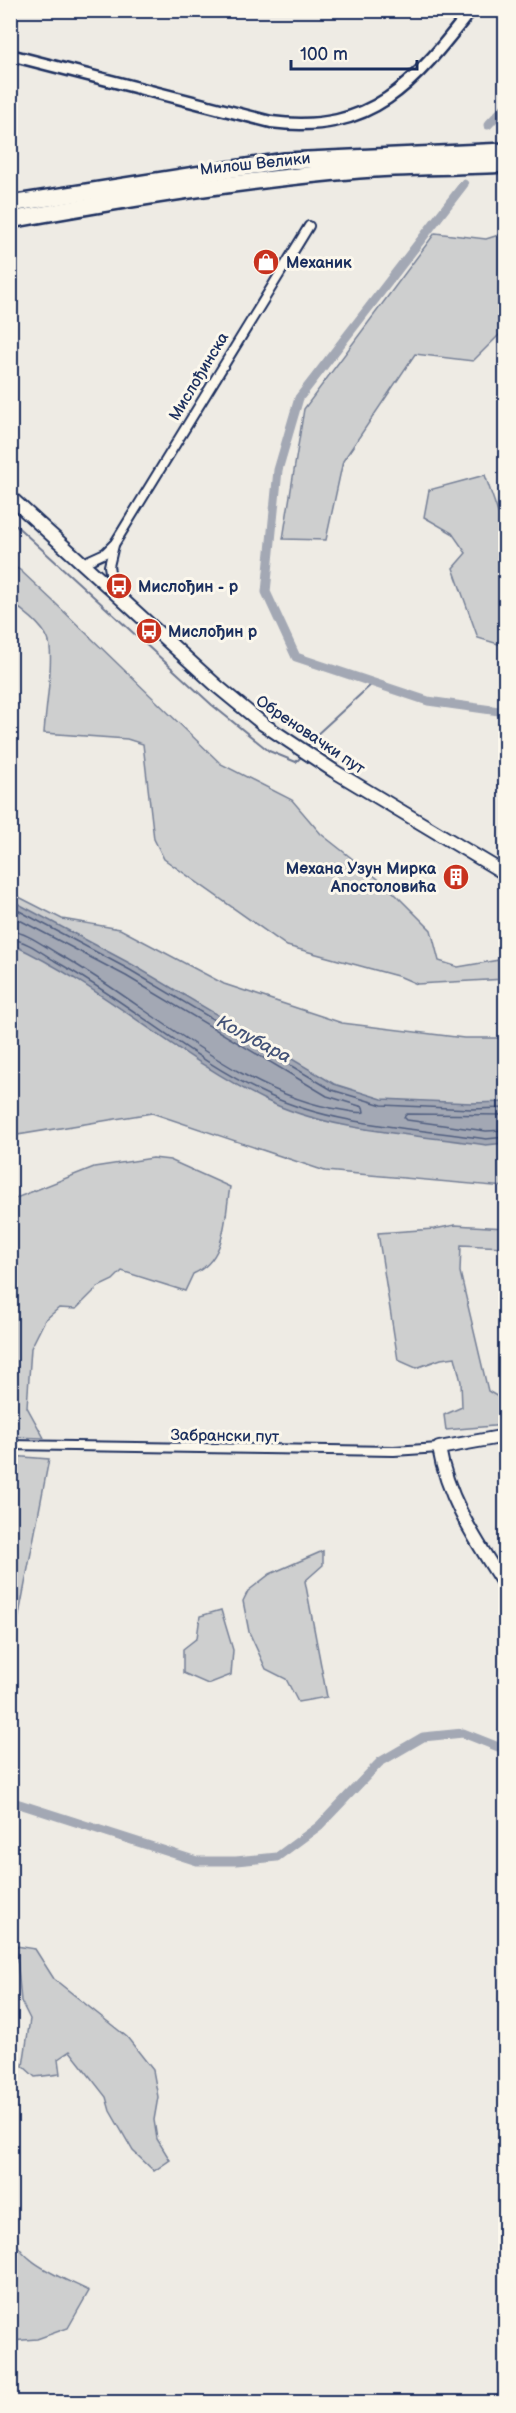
<svg xmlns="http://www.w3.org/2000/svg" width="516" height="2413" viewBox="0 0 516 2413" font-family="'Balsamiq Sans',sans-serif">
  <rect width="100%" height="100%" fill="#eeebe4"/>
  <filter id="ink" filterUnits="userSpaceOnUse"><feTurbulence type="fractalNoise" baseFrequency=".0167" numOctaves="2"/><feDisplacementMap in="SourceGraphic" scale="12" xChannelSelector="R" yChannelSelector="G"/><feConvolveMatrix kernelMatrix="1 2 1 2 8 2 1 2 1" color-interpolation-filters="sRGB"/></filter>
  <g filter="url(#ink)">
    <!-- green -->
    <g fill="#cecfcf" stroke="#747f96" stroke-width="1.5">
      <path d="M 435,233 L 486,239 L 505,233 L 505,329 L 473,361 L 415,354 L 343,461 L 326,540 L 283,539 L 304,409 Z"/>
      <path d="M 485,475 L 505,533 L 505,646 L 478,638 L 453,568 L 466,553 L 452,533 L 424,517 L 429,490 Z"/>
      <path d="M 11,565 L 20,570 L 54,602 L 221,764 L 292,800 L 321,834 L 387,886 L 431,930 L 439,961 L 458,967 L 505,959 L 505,979 L 417,984 L 401,977 L 287,946 L 164,859 L 154,839 L 143,744 L 127,739 L 44,733 C 45,713 55,654 48,639 C 42,625 23,610 11,603 Z"/>
      <path d="M 11,893 L 62,919 L 120,929 L 224,984 L 342,1023 L 464,1038 L 505,1038 L 505,1187 L 325,1171 L 152,1113 L 11,1136 Z"/>
      <path d="M 153,1158 L 170,1160 L 230,1187 C 224,1220 227,1259 193,1274 L 185,1291 L 122,1271 L 113,1280 L 98,1287 L 76,1309 L 59,1308 L 45,1320 L 31,1348 L 27,1407 L 44,1438 L 11,1437 L 11,1200 L 94,1167 Z"/>
      <path d="M 455,1225 L 505,1228 L 505,1247 L 461,1245 L 460,1272 L 488,1391 L 505,1401 L 505,1425 L 446,1430 L 444,1415 L 462,1407 L 461,1382 L 455,1357 L 441,1359 L 416,1368 L 398,1360 L 378,1233 L 434,1229 Z"/>
      <path d="M 11,1456 L 49,1459 L 14,1641 L 10,1638 Z"/>
      <path d="M 323,1551 L 323,1565 L 305,1581 L 327,1697 L 298,1702 L 286,1679 L 266,1669 L 249,1632 L 243,1601 L 248,1591 L 270,1574 Z"/>
      <path d="M 221,1610 L 233,1650 L 231,1675 L 208,1684 L 183,1673 L 183,1649 L 197,1638 L 200,1616 Z"/>
      <path d="M 16,1946 L 35,1949 L 54,1979 L 127,2037 L 153,2070 L 158,2097 L 154,2120 L 157,2139 L 170,2160 L 154,2171 L 133,2151 L 110,2111 L 106,2097 L 70,2051 L 58,2059 L 60,2074 L 35,2077 L 23,2066 L 30,2019 L 21,2001 Z"/>
      <path d="M 10,2225 C 14,2262 60,2276 89,2291 L 68,2328 L 37,2339 L 11,2341 Z"/>
    </g>
    <!-- water -->
    <path fill="#a3a8b4" stroke="#6d7892" stroke-width="1.5" d="M 11,900 L 133,965 L 334,1084 L 382,1099 L 471,1103 L 505,1102 L 505,1143 L 486,1145 C 415,1134 329,1132 263,1099 C 175,1055 101,985 11,944 Z"/>
    <g fill="none" stroke-linecap="round" stroke-linejoin="round">
      <!-- shore -->
      <g stroke="#515f80" stroke-width="1.5">
        <path d="M 10,906 L 130,970 L 332,1090 L 382,1105 L 471,1109 L 506,1108"/>
        <path d="M 10,915 L 126,976 L 327,1096 L 363,1107 L 364,1112 C 358,1114 350,1111 342,1110 C 242,1096 147,1004 60,955 C 45,947 27,932 10,931"/>
        <path d="M 10,939 C 26,940 42,953 55,961 C 128,1001 192,1060 268,1095 C 335,1126 414,1128 486,1139 L 506,1137"/>
        <path d="M 506,1115 L 407,1114 L 404,1117 L 407,1120 L 486,1131 L 506,1130"/>
      </g>
      <!-- stream -->
      <g stroke="#6d7892" stroke-width="2">
        <path d="M 11,521 L 212,705 L 269,751 L 296,762 L 302,756"/>
        <path d="M 306,748 L 314,737 L 373,683"/>
      </g>
      <!-- canal -->
      <g stroke="#a3a8b4" stroke-width="9">
        <path d="M 488,125 L 506,106"/>
        <path d="M 464,184 L 299,398 L 278,470 L 266,592 L 296,657 L 428,701 L 506,712"/>
        <path d="M 10,1801 L 197,1861 L 236,1861 L 277,1857 L 319,1826 L 380,1762 L 423,1737 L 463,1733 L 506,1750"/>
      </g>
      <defs>
        <g id="minor">
          <path d="M 83,563 L 105,553 L 115,543 L 309,226"/>
          <path d="M 113,589 L 109,566 L 114,545"/>
          <path d="M 10,1445 L 394,1451 L 439,1448"/>
        </g>
        <path id="secondary" d="M 10,55 L 271,122 C 372,135 414,83 471,10"/>
        <g id="primary">
          <path d="M 10,497 L 218,687 L 263,724 L 334,771 L 506,874"/>
          <path d="M 506,1436 L 439,1448 C 448,1501 478,1543 506,1588"/>
        </g>
        <g id="motorway">
          <path d="M 10,204 L 285,161 L 506,151"/>
          <path d="M 10,220 C 126,199 242,180 359,170 C 408,166 457,167 506,164"/>
        </g>
      </defs>
      <!-- minor casing -->
      <use href="#minor" stroke="#1b2f5e" stroke-width="12"/>
      <!-- secondary casing -->
      <use href="#secondary" stroke="#1b2f5e" stroke-width="15"/>
      <!-- primary casing -->
      <use href="#primary" stroke="#1b2f5e" stroke-width="16"/>
      <!-- motorway casing -->
      <use href="#motorway" stroke="#1b2f5e" stroke-width="20"/>
      <!-- minor -->
      <use href="#minor" stroke="#fbf7ec" stroke-width="8"/>
      <!-- secondary -->
      <use href="#secondary" stroke="#fbf7ec" stroke-width="10"/>
      <!-- primary -->
      <use href="#primary" stroke="#fbf7ec" stroke-width="12"/>
      <!-- motorway -->
      <use href="#motorway" stroke="#fbf7ec" stroke-width="15"/>
    </g>
  </g>
  <!-- icons -->
  <defs>
    <symbol id="shop-disc" viewBox="-11 -11 22 22"><circle r="9.5" fill="#c8321e" stroke="#fbf7ec"/><path d="M-5-2.5h2.3a2.7 3.5 0 0 1 5.4 0H5L5.5 6h-11ZM-1.5-2.5h3a1.5 2.3 0 0 0-3 0Z" fill="#fff"/></symbol>
    <symbol id="bus-disc" viewBox="-11 -11 22 22"><circle r="9.5" fill="#c8321e" stroke="#fbf7ec"/><path d="M-5-6H5V4H4V6H2V4H-2V6H-4V4H-5ZM-3.5-4V0h7V-4ZM-3.5 1.2v1.5H-2V1.2ZM2 1.2v1.5H3.5V1.2Z" fill="#fff"/></symbol>
    <symbol id="building-disc" viewBox="-11 -11 22 22"><circle r="9.5" fill="#c8321e" stroke="#fbf7ec"/><path d="M-4-6H4V6H1V3H-1V6H-4ZM-2.5-4.3h1.7v1.8h-1.7ZM.8-4.3h1.7v1.8H.8ZM-2.5-1h1.7V.8h-1.7ZM.8-1h1.7V.8H.8Z" fill="#fff"/></symbol>
  </defs>
  <g fill-rule="evenodd">
    <use href="#shop-disc" x="251" y="247" width="30" height="30"/>
    <use href="#bus-disc" x="104" y="571" width="30" height="30"/>
    <use href="#bus-disc" x="134" y="616" width="30" height="30"/>
    <use href="#building-disc" x="441" y="862" width="30" height="30"/>
  </g>
  <g text-anchor="middle" stroke-width="6" stroke-linejoin="round" paint-order="stroke">
    <!-- street labels -->
    <g font-size="16" fill="#1b2f5e" stroke="#fbf7ec">
      <text transform="translate(255 163) rotate(-6)" y="6">Милош Велики</text>
      <text transform="translate(198 376) rotate(-59)" y="6">Мислођинска</text>
      <text transform="translate(311 734) rotate(34)" y="6">Обреновачки пут</text>
      <text transform="translate(225 1435) rotate(1)" y="6">Забрански пут</text>
    </g>
    <!-- poi labels -->
    <g font-size="16" font-weight="bold" fill="#1b2f5e" stroke="#fbf7ec" text-anchor="start">
      <text x="286" y="268">Механик</text>
      <text x="138" y="592">Мислођин - р</text>
      <text x="168" y="637">Мислођин р</text>
      <text x="436" y="874" text-anchor="end">Механа Узун Мирка<tspan x="436" dy="18">Апостоловића</tspan></text>
    </g>
    <!-- water labels -->
    <g font-size="18" font-style="italic" fill="#445378" stroke="#fbf7ec">
      <text transform="translate(254 1039) rotate(28)" y="6">Колубара</text>
    </g>
  </g>
  <!-- margin -->
  <rect width="516" height="2413" fill="none" stroke="#fbf7ec" stroke-width="36"/>
  <rect x="18" y="18" width="480" height="2377" fill="none" stroke="#1b2f5e" stroke-width="2" filter="url(#ink)"/>
  <!-- scale -->
  <path d="M291 60v9h126v-9" fill="none" stroke="#1b2f5e" stroke-width="3"/>
  <text x="300" y="60" font-size="18" fill="#1b2f5e" stroke="#fbf7ec" stroke-width="4.5" paint-order="stroke">100 m</text>
</svg>
